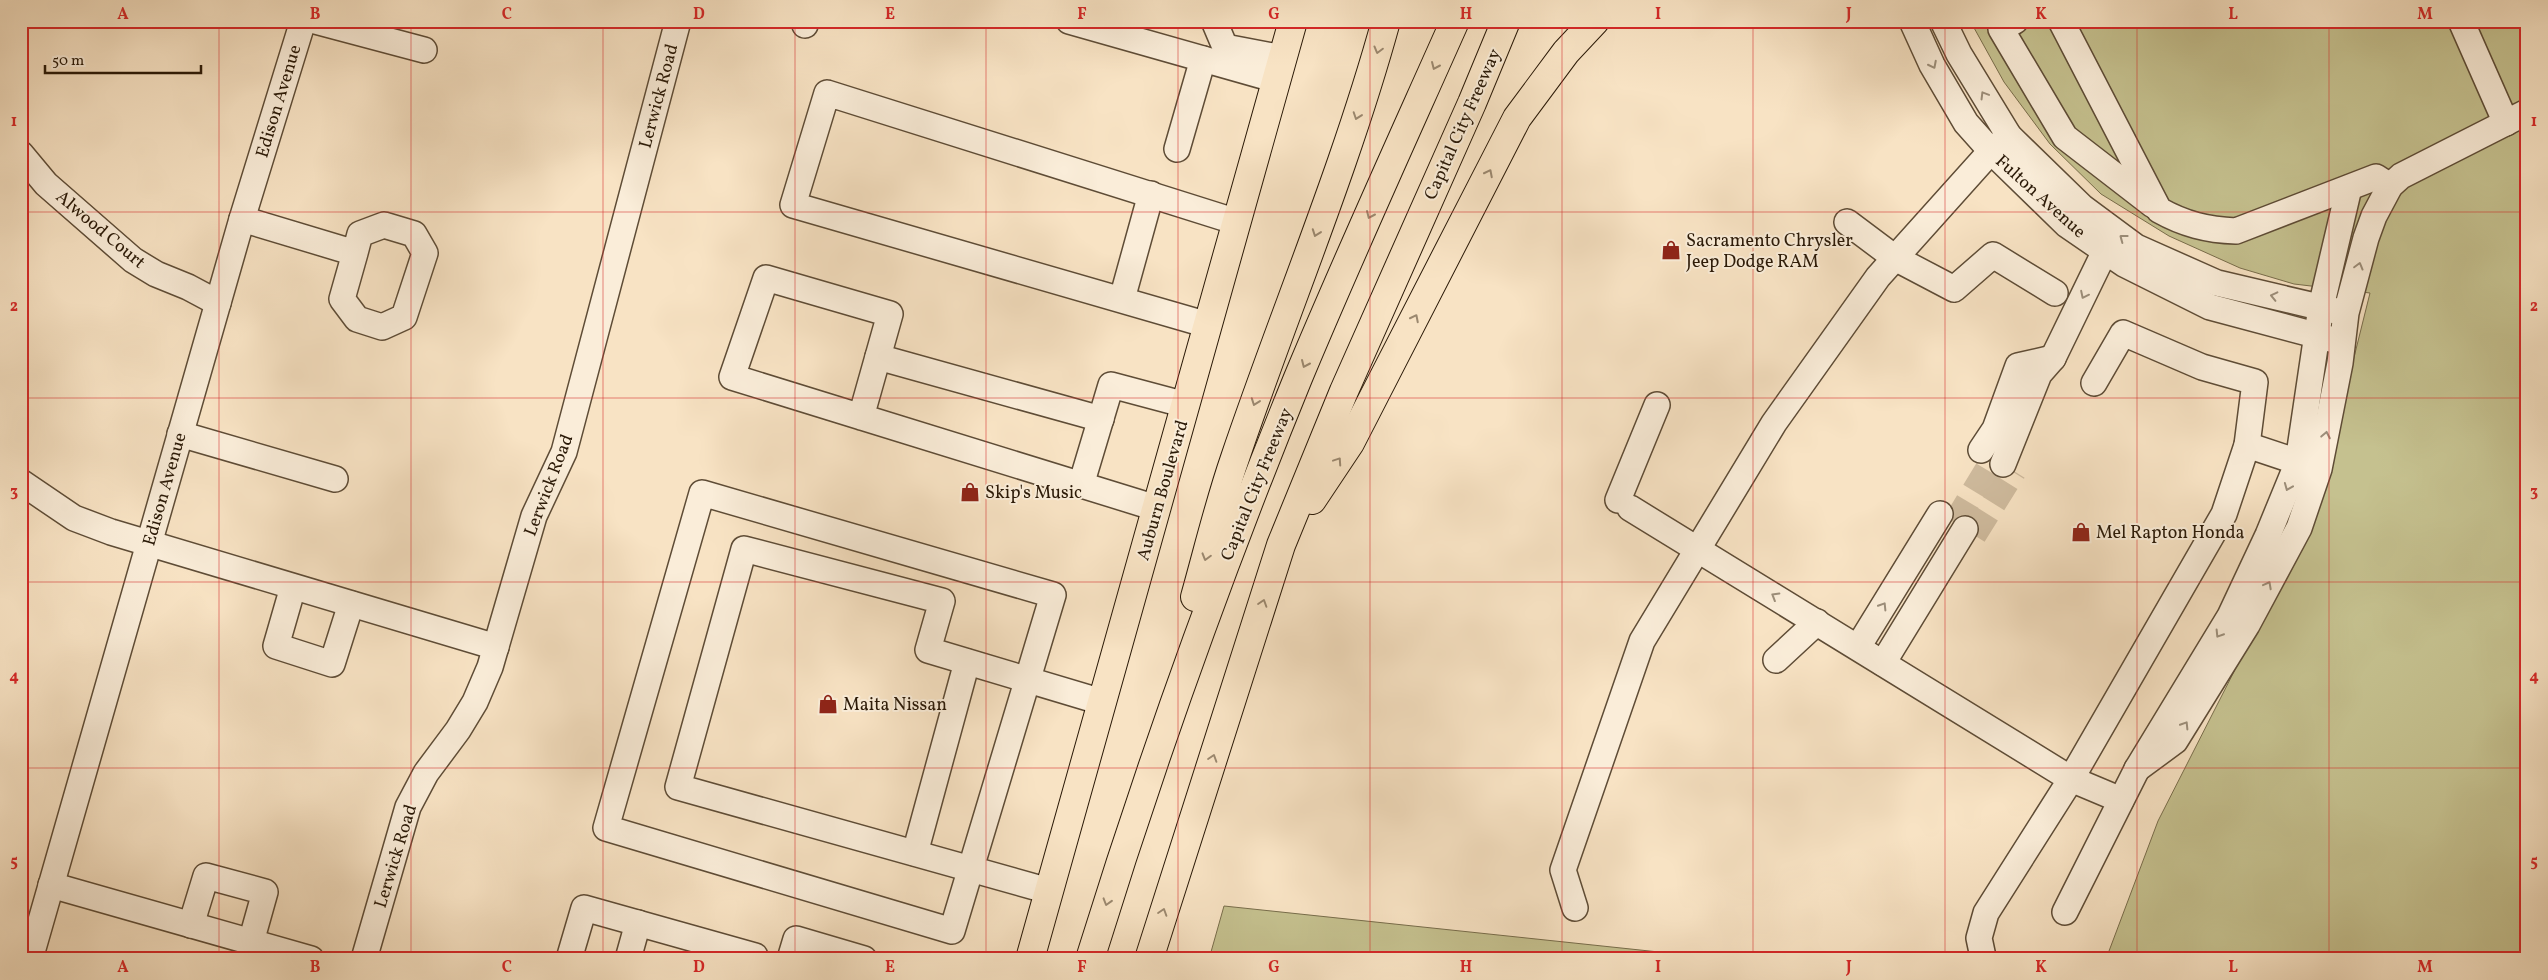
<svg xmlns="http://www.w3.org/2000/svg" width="2548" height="980" viewBox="0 0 2548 980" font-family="Vollkorn,serif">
  <rect width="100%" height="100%" fill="#f8e3c4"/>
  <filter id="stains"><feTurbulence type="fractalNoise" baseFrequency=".004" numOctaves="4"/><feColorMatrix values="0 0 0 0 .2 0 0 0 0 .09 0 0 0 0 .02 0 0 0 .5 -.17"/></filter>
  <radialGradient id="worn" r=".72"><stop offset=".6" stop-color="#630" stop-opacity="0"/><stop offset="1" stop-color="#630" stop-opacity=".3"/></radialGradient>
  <!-- green -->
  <g fill="#c5c18f" stroke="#786d4b">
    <path d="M 1977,21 L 2527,21 L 2527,959 L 2106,959 L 2158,821 L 2244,652 L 2288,576 L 2321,490 L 2370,293 L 2294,284 L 2240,268 L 2169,236 L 2101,194 L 2050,144 L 2004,82 L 1973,26 Z"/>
    <path d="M 1224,906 L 1725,959 L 1209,959 Z"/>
  </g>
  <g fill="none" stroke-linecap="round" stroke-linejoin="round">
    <!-- minor-tunnel -->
    <g stroke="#cfbb9e" stroke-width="25" stroke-dasharray="25 12" stroke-linecap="butt">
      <path d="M 1955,523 L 1994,458"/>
      <path d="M 1974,535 L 2014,471"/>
    </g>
    <defs>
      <g id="minor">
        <path d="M 315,21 L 424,50"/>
        <path d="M 1069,21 L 1277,80"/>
        <path d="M 1214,21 L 1225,47 L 1283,58"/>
        <path d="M 1912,21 L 1932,65 L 1966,123 L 1991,151 L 2067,225 L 2124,264 L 2210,307 L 2334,340"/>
        <path d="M 1943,21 L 1959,54 L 2009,136 L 2082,207 L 2136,247 L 2217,283 L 2336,311"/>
        <path d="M 2015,21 L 2001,29 L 2065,137 L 2153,205"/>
        <path d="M 2061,21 L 2159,210 C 2184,224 2207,230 2236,231 L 2376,177 L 2390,186"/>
        <path d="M 2461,21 L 2506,123"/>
        <path d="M 805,25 L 806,21"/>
        <path d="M 1177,149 L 1203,59"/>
        <path d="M 21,154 L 46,184 L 133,260 L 156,274 L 188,287 L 218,303"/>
        <path d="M 242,219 L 355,253 L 342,299 L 357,319 L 382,327 L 404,317 L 425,253 L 414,234 L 384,225 L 360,234 L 355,253"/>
        <path d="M 1847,222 L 1895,258 L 1954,289 L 1993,255 L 2055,293"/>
        <path d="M 1122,299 L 1151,194"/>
        <path d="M 1208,325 L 793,205 L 827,93 L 1237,222"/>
        <path d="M 878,357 L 1101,419"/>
        <path d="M 2094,383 L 2123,333 L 2202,367 L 2255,382 L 2247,445 L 2224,514 L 2071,779 L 2121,800"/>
        <path d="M 861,417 L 890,314 L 766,278 L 732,377 L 1156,508"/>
        <path d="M 180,434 L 335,479"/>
        <path d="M 2247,445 L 2298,462"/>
        <path d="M 1981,450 L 1995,429 L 2018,366 L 2053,358"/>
        <path d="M 2003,464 L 2039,374 L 2053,358 L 2105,251"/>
        <path d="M 21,482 L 74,518 L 111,532 L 496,647"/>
        <path d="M 1081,485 L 1111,385 L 1186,405"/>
        <path d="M 702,493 L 1053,595 L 952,931 L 606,828 Z"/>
        <path d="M 1618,500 L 1657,405"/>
        <path d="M 1630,508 L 2071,779 L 1986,913 L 1979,938 L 1983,957"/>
        <path d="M 293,587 L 276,646 L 332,664 L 351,604"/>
        <path d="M 1858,647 L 1940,514"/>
        <path d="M 1776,660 L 1817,622"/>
        <path d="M 1883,663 L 1965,529"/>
        <path d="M 2137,769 L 2175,741 L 2247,625 L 2299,528 L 2319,469 L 2340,363 L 2346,313 L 2366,238 L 2374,216 L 2390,186 L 2401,176 L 2527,112"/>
        <path d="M 915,853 L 967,662"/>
        <path d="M 51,885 L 311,959"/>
        <path d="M 1049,891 L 678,787 L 744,549 L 942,601 L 928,650 L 1102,702"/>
        <path d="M 1575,908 L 1563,870 L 1642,641 L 1774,423 L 1878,277 L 1991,151 L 2009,136"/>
        <path d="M 2065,912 L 2137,769 L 2230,616 L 2268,535 L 2298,462 L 2321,307 L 2349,188"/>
        <path d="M 191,925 L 206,876 L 265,892 L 251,942"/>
        <path d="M 30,959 L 242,219 L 303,21"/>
        <path d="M 364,959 L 408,807 L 426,773 L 458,730 L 475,702 L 490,667 L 534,516 L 564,452 L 678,21"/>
        <path d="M 569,959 L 584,908 L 755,956 L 754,959"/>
        <path d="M 628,959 L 638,923"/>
        <path d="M 790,959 L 796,939 L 864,959"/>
      </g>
      <path id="major" d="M 1030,959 L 1293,21"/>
      <g id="highway">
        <path d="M 1312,500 L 1350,443 L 1517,118 L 1566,52 L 1595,21"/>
        <path d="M 1195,597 C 1208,551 1219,504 1235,458 C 1284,313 1345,170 1386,21"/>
        <path d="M 1090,959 C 1151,762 1220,569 1298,378 C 1348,258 1402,140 1455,21"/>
        <path d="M 1149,959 L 1281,545 L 1344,391 L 1472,103 L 1506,21"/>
      </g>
    </defs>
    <!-- minor casing -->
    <use href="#minor" stroke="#5e4c36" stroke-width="28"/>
    <!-- major casing -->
    <use href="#major" stroke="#2a1907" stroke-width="30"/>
    <!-- highway casing -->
    <use href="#highway" stroke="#2a1907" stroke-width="30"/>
    <!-- minor -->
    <use href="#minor" stroke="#faedd9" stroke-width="25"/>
    <!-- major -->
    <use href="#major" stroke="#f8e3c4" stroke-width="28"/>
    <!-- highway -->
    <use href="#highway" stroke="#f8e3c4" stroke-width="28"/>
  </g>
  <!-- one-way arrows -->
  <defs><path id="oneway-chevron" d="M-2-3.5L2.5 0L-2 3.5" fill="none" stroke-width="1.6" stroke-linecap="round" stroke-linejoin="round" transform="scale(1.25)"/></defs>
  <g stroke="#9b886f">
    <use href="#oneway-chevron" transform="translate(1378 50) rotate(105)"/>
    <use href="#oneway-chevron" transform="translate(1435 66) rotate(114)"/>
    <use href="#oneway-chevron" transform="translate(1357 116) rotate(109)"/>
    <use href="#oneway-chevron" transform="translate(1489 173) rotate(-63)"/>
    <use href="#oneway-chevron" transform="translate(1370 215) rotate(114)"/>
    <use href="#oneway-chevron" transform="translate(1316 233) rotate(110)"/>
    <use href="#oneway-chevron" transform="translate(1415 318) rotate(-63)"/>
    <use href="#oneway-chevron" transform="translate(1305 364) rotate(114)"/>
    <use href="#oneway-chevron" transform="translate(1255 402) rotate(110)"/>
    <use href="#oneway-chevron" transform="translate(1338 461) rotate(-56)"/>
    <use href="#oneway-chevron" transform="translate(1206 557) rotate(106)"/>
    <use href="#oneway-chevron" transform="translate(1263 603) rotate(-72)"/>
    <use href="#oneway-chevron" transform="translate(1213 758) rotate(-72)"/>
    <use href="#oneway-chevron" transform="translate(1107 902) rotate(107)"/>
    <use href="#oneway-chevron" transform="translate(1163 912) rotate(-72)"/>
  </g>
  <g stroke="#9c8e7a">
    <use href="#oneway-chevron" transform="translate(1933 65) rotate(63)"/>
    <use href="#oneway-chevron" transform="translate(1984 95) rotate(-121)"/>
    <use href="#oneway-chevron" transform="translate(2123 238) rotate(-143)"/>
    <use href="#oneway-chevron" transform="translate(2359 266) rotate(-75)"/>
    <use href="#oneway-chevron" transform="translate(2084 295) rotate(116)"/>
    <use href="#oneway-chevron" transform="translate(2274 296) rotate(-167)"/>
    <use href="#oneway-chevron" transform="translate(2326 435) rotate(-79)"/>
    <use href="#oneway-chevron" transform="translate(2288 487) rotate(112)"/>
    <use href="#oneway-chevron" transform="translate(2268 585) rotate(-62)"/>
    <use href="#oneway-chevron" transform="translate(1775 596) rotate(-149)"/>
    <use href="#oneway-chevron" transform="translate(1883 606) rotate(-58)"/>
    <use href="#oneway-chevron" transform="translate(2219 634) rotate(122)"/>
    <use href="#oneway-chevron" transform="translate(2185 725) rotate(-58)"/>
  </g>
  <!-- grid -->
  <path fill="none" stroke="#d62828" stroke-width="1" stroke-opacity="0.55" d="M 219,21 L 219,959M 411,21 L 411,959M 603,21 L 603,959M 795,21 L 795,959M 986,21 L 986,959M 1178,21 L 1178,959M 1370,21 L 1370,959M 1562,21 L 1562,959M 1753,21 L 1753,959M 1945,21 L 1945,959M 2137,21 L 2137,959M 2329,21 L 2329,959M 21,212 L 2527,212M 21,398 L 2527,398M 21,582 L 2527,582M 21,768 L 2527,768"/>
  <!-- icons -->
  <defs>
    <symbol id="shop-bare" viewBox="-9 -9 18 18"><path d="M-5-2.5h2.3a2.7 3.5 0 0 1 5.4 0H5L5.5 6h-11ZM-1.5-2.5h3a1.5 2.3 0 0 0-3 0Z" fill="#8f2418" stroke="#faedd9" stroke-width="2.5" paint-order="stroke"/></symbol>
  </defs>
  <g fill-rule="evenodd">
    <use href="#shop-bare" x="1657" y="236" width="28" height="28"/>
    <use href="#shop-bare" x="956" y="478" width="28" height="28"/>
    <use href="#shop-bare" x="2067" y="518" width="28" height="28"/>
    <use href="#shop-bare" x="814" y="690" width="28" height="28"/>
  </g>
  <g text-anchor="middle" stroke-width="4" stroke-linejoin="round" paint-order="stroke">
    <!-- street labels -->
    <g font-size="18" fill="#2a1907" stroke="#faedd9">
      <text transform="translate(658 96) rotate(-75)" y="6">Lerwick Road</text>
      <text transform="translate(278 101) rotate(-73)" y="6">Edison Avenue</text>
      <text transform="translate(1462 124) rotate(-66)" y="6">Capital City Freeway</text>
      <text transform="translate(2041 196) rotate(42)" y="6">Fulton Avenue</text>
      <text transform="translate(101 229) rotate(40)" y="6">Alwood Court</text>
      <text transform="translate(1256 484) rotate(-68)" y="6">Capital City Freeway</text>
      <text transform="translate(548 485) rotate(-69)" y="6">Lerwick Road</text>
      <text transform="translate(164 489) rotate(-74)" y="6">Edison Avenue</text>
      <text transform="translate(1162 490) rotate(-74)" y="6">Auburn Boulevard</text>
      <text transform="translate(395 856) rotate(-73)" y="6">Lerwick Road</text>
    </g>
    <!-- poi labels -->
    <g font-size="18" fill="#2a1907" stroke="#faedd9" text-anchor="start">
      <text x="1686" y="246">Sacramento Chrysler<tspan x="1686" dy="21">Jeep Dodge RAM</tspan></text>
      <text x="985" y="498">Skip's Music</text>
      <text x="2096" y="538">Mel Rapton Honda</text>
      <text x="843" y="710">Maita Nissan</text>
    </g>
  </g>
  <!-- margin -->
  <rect width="2548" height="980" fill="none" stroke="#f8e3c4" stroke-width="55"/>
  <!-- scale -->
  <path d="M45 65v8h156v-8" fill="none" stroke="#2a1907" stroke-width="2.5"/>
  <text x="52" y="65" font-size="15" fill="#2a1907" stroke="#faedd9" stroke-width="4" paint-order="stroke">50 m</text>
  <rect x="28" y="28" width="2492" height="924" fill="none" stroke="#d62828" stroke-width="2"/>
  <g font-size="16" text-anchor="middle" font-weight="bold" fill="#d62828">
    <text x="123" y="19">A</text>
    <text x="315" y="19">B</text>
    <text x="507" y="19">C</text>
    <text x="699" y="19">D</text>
    <text x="890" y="19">E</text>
    <text x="1082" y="19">F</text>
    <text x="1274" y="19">G</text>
    <text x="1466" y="19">H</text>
    <text x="1658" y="19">I</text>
    <text x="1849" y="19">J</text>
    <text x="2041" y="19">K</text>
    <text x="2233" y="19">L</text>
    <text x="2425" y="19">M</text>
    <text x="14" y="126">1</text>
    <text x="2534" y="126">1</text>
    <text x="14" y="311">2</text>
    <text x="2534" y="311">2</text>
    <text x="14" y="496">3</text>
    <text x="2534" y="496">3</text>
    <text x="14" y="681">4</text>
    <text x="2534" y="681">4</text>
    <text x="14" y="866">5</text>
    <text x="2534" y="866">5</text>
    <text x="123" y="972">A</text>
    <text x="315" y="972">B</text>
    <text x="507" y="972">C</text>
    <text x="699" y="972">D</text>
    <text x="890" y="972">E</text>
    <text x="1082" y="972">F</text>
    <text x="1274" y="972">G</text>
    <text x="1466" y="972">H</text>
    <text x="1658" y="972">I</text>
    <text x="1849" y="972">J</text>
    <text x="2041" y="972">K</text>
    <text x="2233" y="972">L</text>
    <text x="2425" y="972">M</text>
  </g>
  <rect width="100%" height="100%" filter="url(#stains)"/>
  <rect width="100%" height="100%" fill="url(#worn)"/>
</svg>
